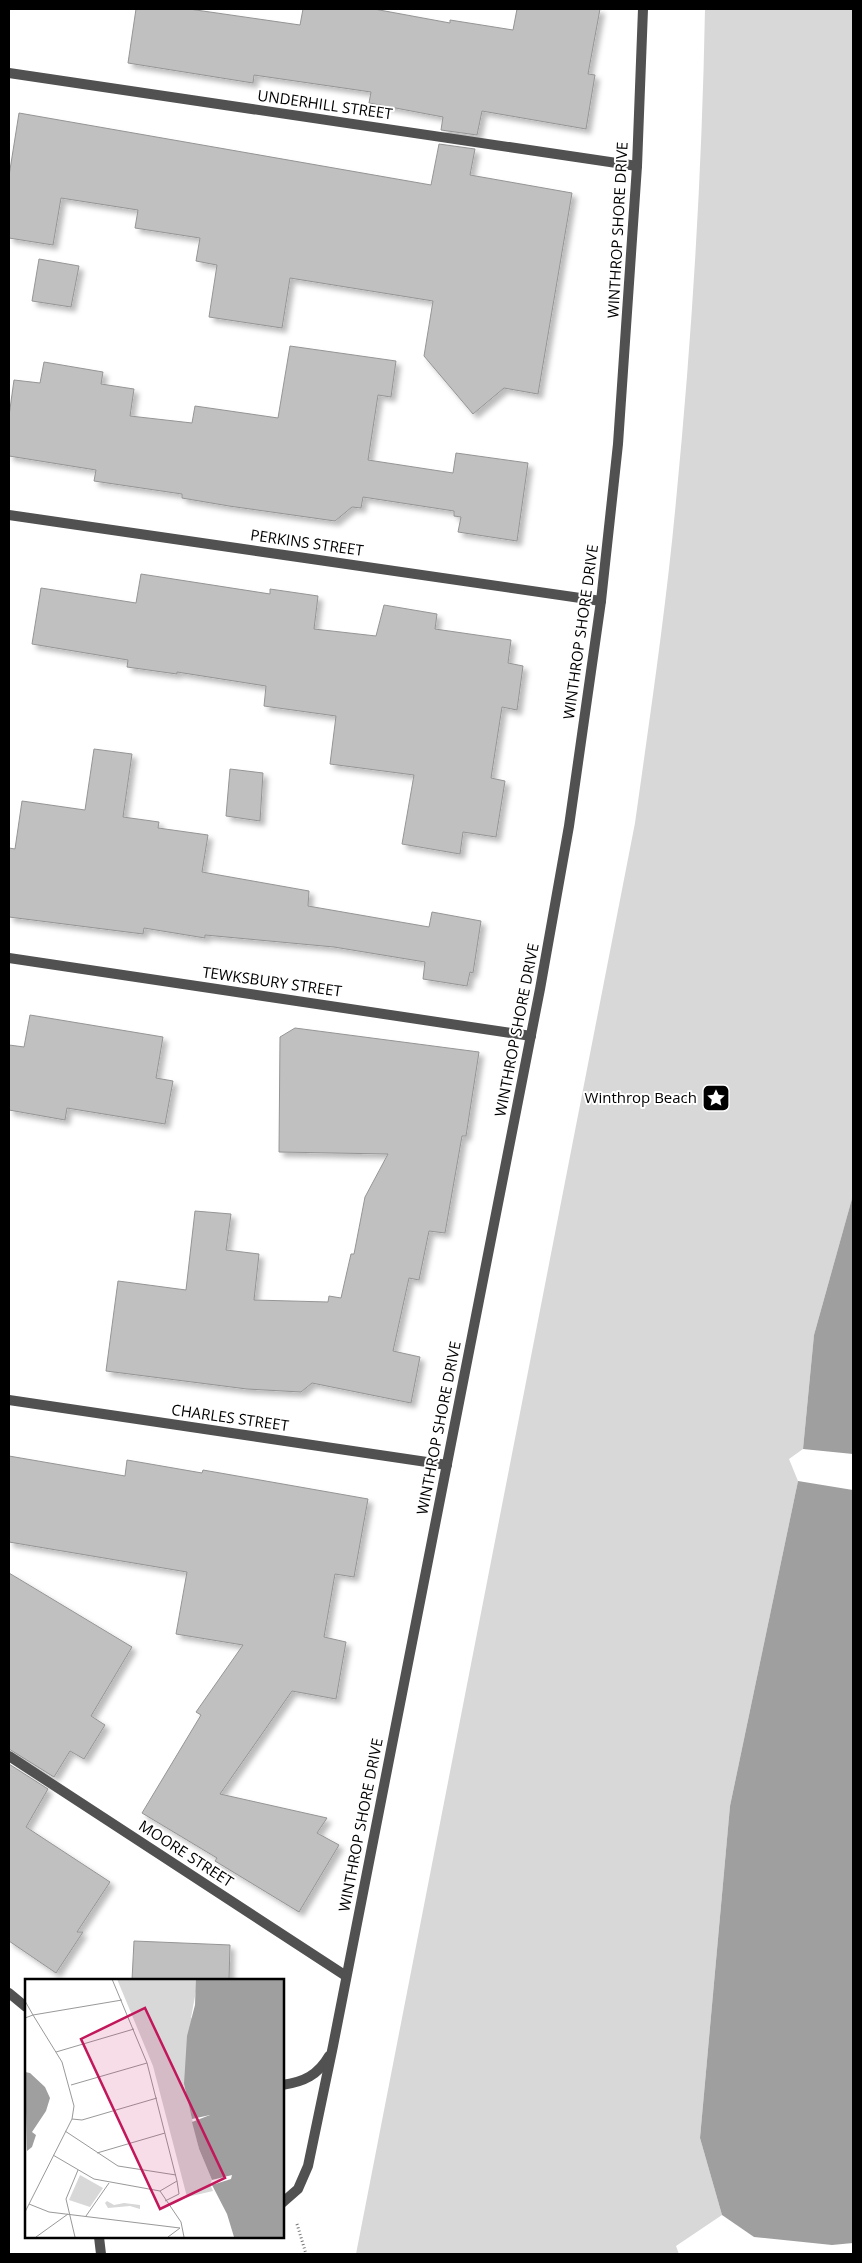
<svg xmlns="http://www.w3.org/2000/svg" width="862" height="2263" viewBox="0 0 862 2263" font-family="'Open Sans',sans-serif">
  <defs>
    <filter id="shadow"><feDropShadow dx="4.5" dy="4.5" stdDeviation="2.5" flood-color="#0004"/></filter>
  </defs>
  <rect width="100%" height="100%" fill="#fff"/>
  <!-- green -->
  <path fill="#d8d8d8" d="M 705,9 L 853,9 L 853,1195 L 814,1335 L 803,1449 L 789,1459 L 798,1481 L 730,1806 L 700,2138 L 722,2215 L 676,2246 L 679,2254 L 356,2254 L 635,823 C 650,716 666,609 676,501 C 692,337 702,173 705,9 Z"/>
  <!-- water -->
  <g fill="#9f9f9f">
    <path d="M 853,1195 L 853,1454 L 803,1449 L 814,1335 Z"/>
    <path d="M 798,1481 L 853,1490 L 853,2243 L 832,2245 L 754,2237 L 722,2215 L 700,2138 L 730,1806 Z"/>
  </g>
  <!-- building -->
  <g fill="#c0c0c0" stroke="#959595" filter="url(#shadow)">
    <path d="M 136,9 L 189,9 L 300,25 L 303,9 L 374,9 L 450,23 L 450,20 L 513,30 L 517,9 L 600,9 L 588,74 L 595,75 L 586,129 L 482,111 L 477,135 L 441,130 L 443,117 L 369,103 L 371,92 L 254,75 L 253,83 L 128,63 Z"/>
    <path d="M 19,113 L 431,185 L 439,144 L 475,149 L 470,175 L 572,193 L 538,394 L 504,388 L 473,414 L 424,356 L 433,301 L 290,278 L 282,328 L 209,317 L 217,265 L 196,261 L 200,238 L 135,228 L 138,210 L 61,198 L 53,245 L 9,238 L 9,176 Z"/>
    <path d="M 39,259 L 79,266 L 71,307 L 32,301 Z"/>
    <path d="M 290,346 L 396,361 L 391,397 L 378,395 L 368,460 L 453,473 L 456,453 L 528,463 L 517,541 L 458,532 L 461,517 L 454,516 L 454,511 L 363,497 L 361,508 L 352,507 L 335,521 L 229,506 L 182,498 L 182,494 L 94,481 L 96,470 L 9,456 L 9,416 L 14,380 L 40,383 L 44,362 L 103,372 L 101,384 L 134,389 L 130,416 L 192,423 L 195,406 L 278,418 Z"/>
    <path d="M 141,574 L 270,594 L 270,589 L 318,596 L 314,629 L 376,636 L 384,605 L 437,614 L 435,629 L 511,640 L 508,663 L 523,666 L 517,710 L 502,707 L 491,778 L 505,781 L 496,837 L 463,832 L 460,854 L 402,844 L 414,775 L 330,764 L 336,716 L 264,706 L 266,686 L 177,672 L 177,674 L 127,667 L 128,660 L 32,644 L 41,588 L 136,603 Z"/>
    <path d="M 94,749 L 132,754 L 123,817 L 159,822 L 158,828 L 208,835 L 202,872 L 309,891 L 308,906 L 429,927 L 432,912 L 481,921 L 473,973 L 470,972 L 467,986 L 423,979 L 425,962 L 334,947 L 205,935 L 205,938 L 144,928 L 143,934 L 9,917 L 9,848 L 15,849 L 22,801 L 85,810 Z"/>
    <path d="M 230,769 L 263,773 L 260,821 L 226,816 Z"/>
    <path d="M 30,1015 L 163,1037 L 156,1078 L 173,1081 L 165,1124 L 67,1108 L 65,1120 L 9,1110 L 9,1045 L 24,1047 Z"/>
    <path d="M 295,1028 L 479,1052 L 466,1136 L 462,1136 L 445,1233 L 429,1231 L 419,1280 L 409,1278 L 393,1351 L 420,1357 L 411,1403 L 312,1383 L 301,1392 L 247,1389 L 106,1371 L 118,1281 L 186,1290 L 195,1211 L 231,1214 L 226,1250 L 259,1254 L 254,1300 L 328,1302 L 329,1296 L 341,1298 L 351,1254 L 354,1254 L 365,1197 L 388,1154 L 279,1152 L 280,1037 Z"/>
    <path d="M 9,1456 L 125,1476 L 127,1460 L 202,1473 L 203,1470 L 368,1499 L 354,1577 L 335,1574 L 324,1637 L 346,1642 L 336,1699 L 292,1691 L 220,1794 L 327,1818 L 317,1833 L 339,1845 L 299,1912 L 215,1861 L 217,1858 L 142,1813 L 201,1715 L 196,1712 L 243,1645 L 176,1634 L 187,1572 L 9,1542 Z"/>
    <path d="M 9,1573 L 132,1647 L 91,1716 L 105,1725 L 84,1759 L 70,1751 L 54,1777 L 9,1749 Z"/>
    <path d="M 9,1764 L 48,1789 L 26,1827 L 110,1882 L 77,1932 L 83,1932 L 56,1973 L 9,1941 Z"/>
    <path d="M 134,1941 L 230,1945 L 229,1980 L 132,1980 Z"/>
  </g>
  <g fill="none" stroke-linecap="round" stroke-linejoin="round">
    <!-- path -->
    <path stroke="#737373" stroke-width="3" stroke-dasharray="1 2.5" stroke-linecap="butt" d="M 297,2224 L 306,2254"/>
    <!-- minor -->
    <g stroke="#515151" stroke-width="10">
      <path d="M 9,73 L 637,166"/>
      <path d="M 9,515 L 601,601"/>
      <path d="M 9,958 L 531,1036"/>
      <path d="M 9,1400 L 447,1465"/>
      <path d="M 9,1756 L 346,1976"/>
      <path d="M 9,1993 L 26,2007"/>
      <path d="M 99,2237 L 101,2254"/>
    </g>
    <!-- tertiary -->
    <g stroke="#515151" stroke-width="10">
      <path d="M 282,2085 C 304,2082 318,2075 329,2056"/>
      <path d="M 282,2203 L 298,2189 L 308,2166 L 333,2046 L 540,989 L 569,826 L 601,601 L 618,444 L 637,166 L 643,9"/>
    </g>
  </g>
  <!-- icons -->
  <defs>
    <symbol id="sight-square" viewBox="-11 -11 22 22"><rect x="-9" y="-9" width="18" height="18" rx="4" fill="#000" stroke="#fff"/><path d="M0-6L1.8-2.2L6-1.7L2.9 1.2L3.7 5.4L0 3.3L-3.7 5.4L-2.9 1.2L-6-1.7L-1.8-2.2Z" fill="#fff"/></symbol>
  </defs>
  <g fill-rule="evenodd">
    <use href="#sight-square" x="700" y="1082" width="32" height="32"/>
  </g>
  <g text-anchor="middle" stroke-width="4" stroke-linejoin="round" paint-order="stroke">
    <!-- street labels -->
    <g font-size="15" fill="#000" stroke="#fff">
      <text transform="translate(325 105) rotate(8)" y="5">UNDERHILL STREET</text>
      <text transform="translate(618 230) rotate(-87)" y="5">WINTHROP SHORE DRIVE</text>
      <text transform="translate(307 543) rotate(8)" y="5">PERKINS STREET</text>
      <text transform="translate(581 632) rotate(-82)" y="5">WINTHROP SHORE DRIVE</text>
      <text transform="translate(272 982) rotate(8)" y="5">TEWKSBURY STREET</text>
      <text transform="translate(517 1030) rotate(-79)" y="5">WINTHROP SHORE DRIVE</text>
      <text transform="translate(230 1418) rotate(8)" y="5">CHARLES STREET</text>
      <text transform="translate(439 1428) rotate(-79)" y="5">WINTHROP SHORE DRIVE</text>
      <text transform="translate(361 1825) rotate(-79)" y="5">WINTHROP SHORE DRIVE</text>
      <text transform="translate(186 1854) rotate(33)" y="5">MOORE STREET</text>
    </g>
    <!-- poi labels -->
    <g font-size="15" fill="#000" stroke="#fff" text-anchor="end">
      <text x="697" y="1103">Winthrop Beach</text>
    </g>
  </g>
  <!-- overview -->
  <g transform="translate(25 1979)">
    <rect width="259" height="259" fill="#fff"/>
    <path d="M 92,0 L 259,0 L 159,105 L 174,170 L 187,201 L 185,205 L 188,212 L 162,218 L 128,87 ZM 171,12 L 198,28 L 166,39 ZM 55,196 L 78,209 L 65,228 L 44,221 ZM 82,222 L 89,226 L 99,224 L 115,226 L 115,230 L 105,227 L 83,229 L 80,224 Z" fill="#d8d8d8" fill-rule="evenodd"/>
    <path d="M 171,0 L 259,0 L 259,258 L 209,258 L 202,235 L 187,206 L 206,200 L 207,196 L 187,201 L 174,170 L 167,143 L 185,136 L 167,140 L 159,105 L 162,57 L 170,26 ZM 0,93 L 5,94 L 20,108 L 25,119 L 21,132 L 7,153 L 11,156 L 7,168 L 2,172 Z" fill="#9f9f9f"/>
    <path fill="none" stroke="#999" stroke-width="1" d="M 87,0 L 122,84 L 152,202 L 154,215 L 140,222M 0,22 L 8,36 L 97,21M 0,39 L 8,36 L 37,83 L 49,127 L 47,140 L 0,233M 31,73 L 109,50M 46,106 L 122,84M 47,140 L 57,141 L 132,119M 40,152 L 93,187 L 151,196M 72,174 L 140,154M 28,176 L 69,200 L 135,212M 135,212 L 156,243 L 159,258M 135,212 L 152,202M 4,225 L 24,233 L 155,249M 61,237 L 84,204M 11,258 L 43,235M 50,258 L 41,220 L 53,191M 143,258 L 155,249"/>
    <path fill="#c2185b" fill-opacity="0.15" stroke="#c2185b" stroke-width="2.5" d="M 120,29 L 200,199 L 135,230 L 56,60 Z"/>
    <rect width="259" height="259" fill="none" stroke="#000" stroke-width="2.5"/>
  </g>
  <!-- border -->
  <rect width="862" height="2263" fill="none" stroke="#000000" stroke-width="20"/>
</svg>
